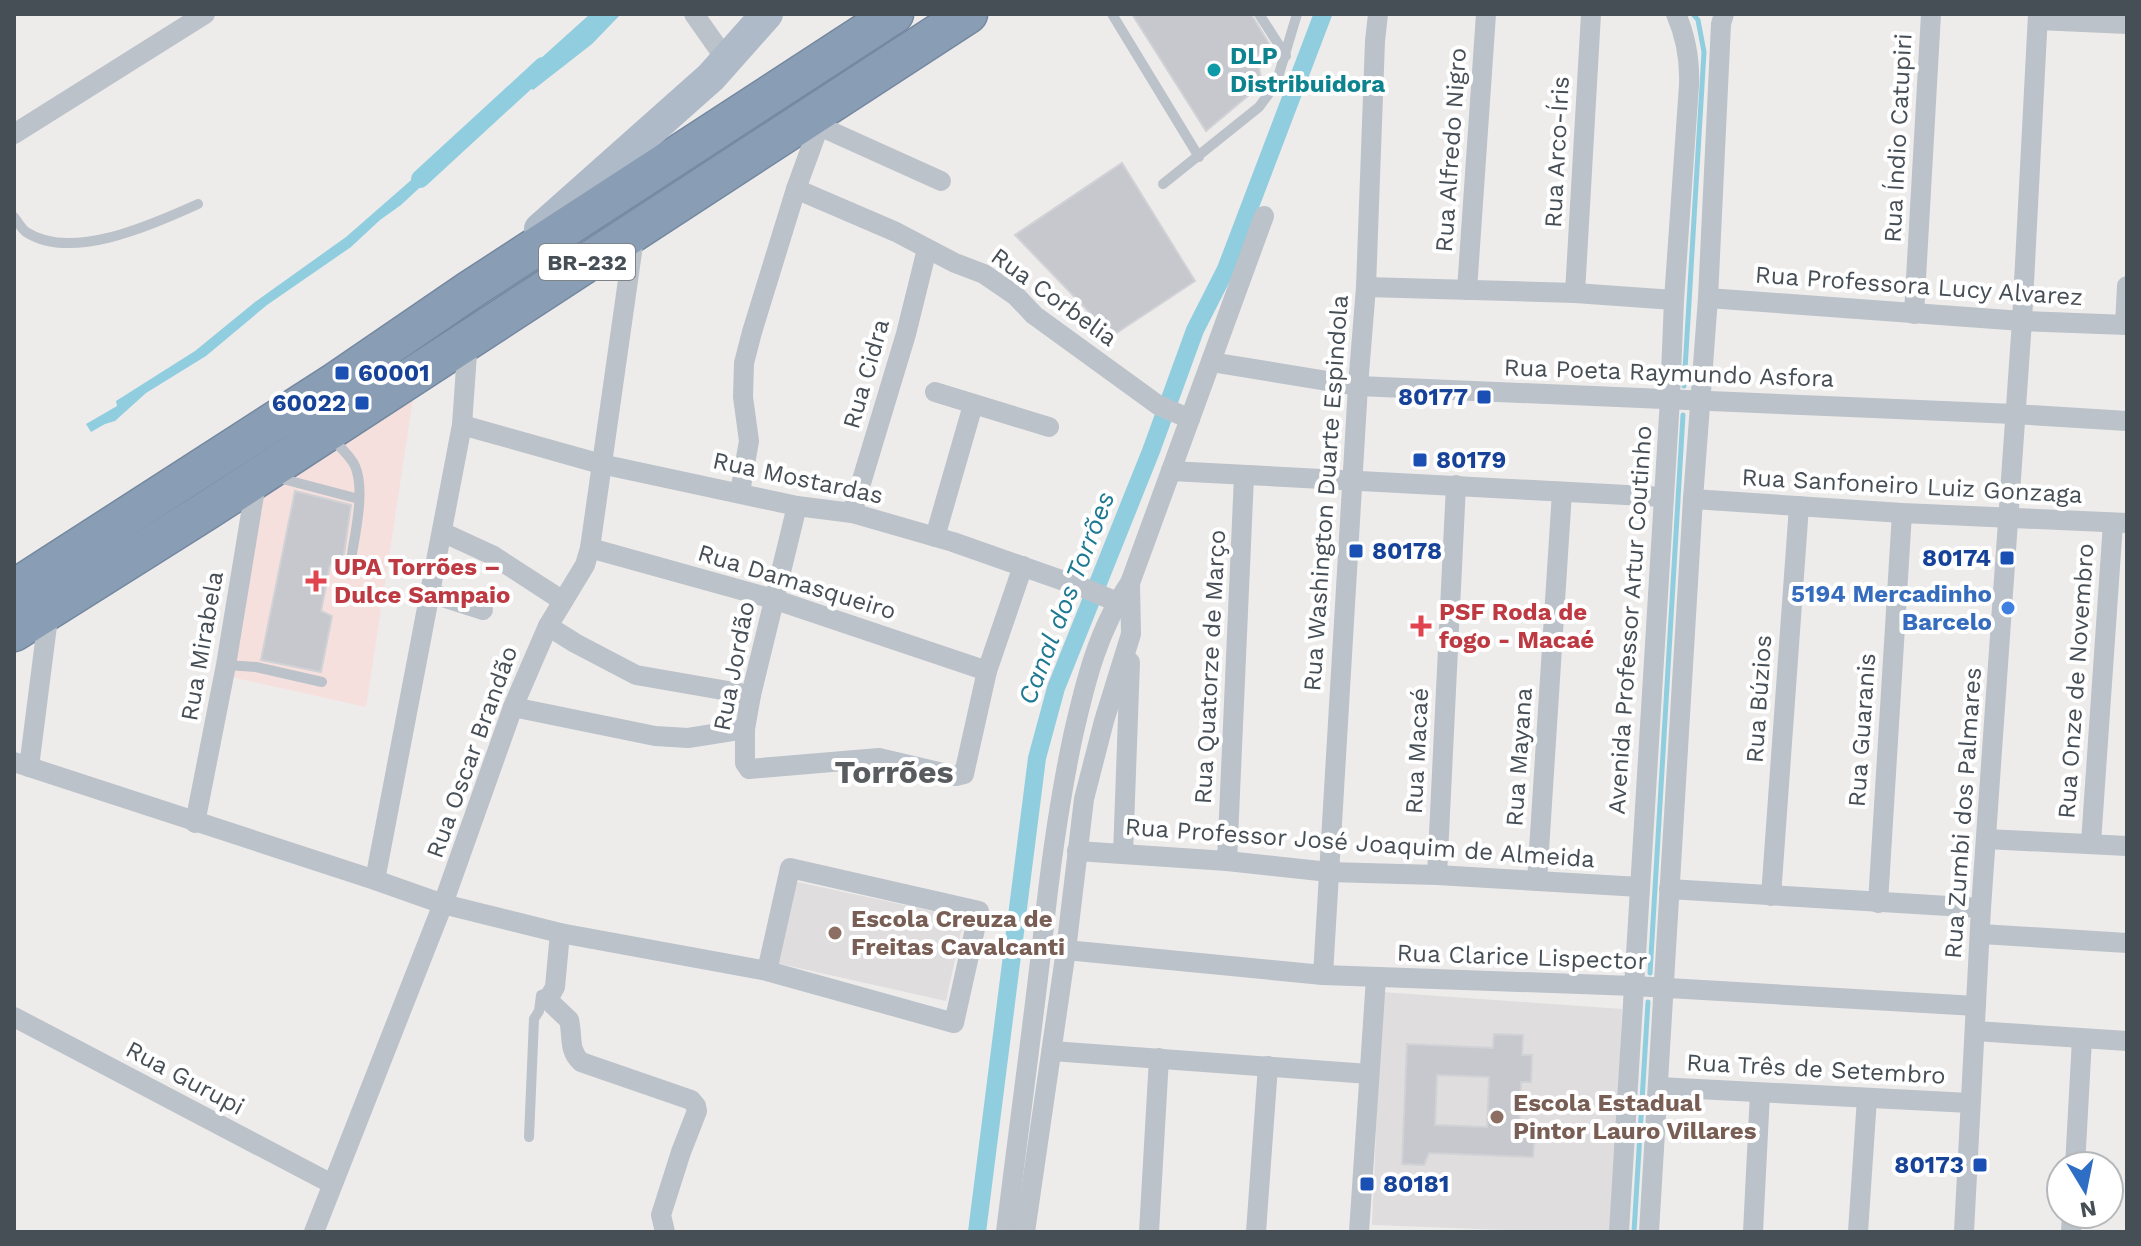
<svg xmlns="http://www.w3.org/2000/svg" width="2141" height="1246" viewBox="0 0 2141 1246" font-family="'Work Sans',sans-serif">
  <rect width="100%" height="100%" fill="#eeebeb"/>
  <!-- education -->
  <g fill="#dfdddd">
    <path d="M 793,881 L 964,918 L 946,1001 L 776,963 Z"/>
    <path d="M 1382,992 L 1622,1009 L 1612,1232 L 1556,1232 L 1372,1225 Z"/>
  </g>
  <!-- medical -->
  <path fill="#f6e0dd" d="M 416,379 L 366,707 L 231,677 L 264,485 Z"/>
  <!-- water -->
  <g fill="#90cedf">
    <path d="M 590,14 L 621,14 L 592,44 L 533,90 L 519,78 Z"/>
    <path d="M 433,161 L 444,165 L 401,205 L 380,220 L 351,247 L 267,305 L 206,356 L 146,393 L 115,421 L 105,424 L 91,432 L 86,424 L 117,406 L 116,401 L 195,351 L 255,302 L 346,237 Z"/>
  </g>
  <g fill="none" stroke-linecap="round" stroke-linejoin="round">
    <!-- stream -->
    <g stroke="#90cedf" stroke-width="5">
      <path d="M 1684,386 L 1704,52 L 1698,20 L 1693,14"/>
      <path d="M 1650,973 L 1683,415"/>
      <path d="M 1634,1232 L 1648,1002"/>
    </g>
    <!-- canal -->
    <g stroke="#90cedf" stroke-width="18">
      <path d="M 420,179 L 543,66"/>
      <path d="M 977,1232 L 1037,758 L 1056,688 L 1151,451 L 1195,330 L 1226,269 L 1323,14"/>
    </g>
  </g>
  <!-- building -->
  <g fill="#c7c8ce" stroke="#d0d2d6" stroke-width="2" fill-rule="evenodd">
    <path d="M 1132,14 L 1251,14 L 1270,45 L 1257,56 L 1262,84 L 1206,131 Z"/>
    <path d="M 1122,163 L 1195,281 L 1112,336 L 1015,235 Z"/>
    <path d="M 295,491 L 351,505 L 342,568 L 330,565 L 321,611 L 332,616 L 321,672 L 261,660 Z"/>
    <path d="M 1494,1034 L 1523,1035 L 1522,1055 L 1532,1055 L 1531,1082 L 1521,1082 L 1519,1130 L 1535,1131 L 1533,1157 L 1429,1153 L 1424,1165 L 1402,1164 L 1407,1044 L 1493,1048 ZM 1437,1075 L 1489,1077 L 1487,1127 L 1435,1125 Z"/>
  </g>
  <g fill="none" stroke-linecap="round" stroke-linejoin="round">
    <defs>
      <g id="highway">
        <path d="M 14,589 L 337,381 L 470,290 L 894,14"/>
        <path d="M 14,632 L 206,511 L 968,14"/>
      </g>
    </defs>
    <!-- highway casing -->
    <use href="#highway" stroke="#7488a0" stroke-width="41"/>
    <!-- lane -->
    <g stroke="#bbc2c9" stroke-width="10">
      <path d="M 1112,14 L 1199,157"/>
      <path d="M 1259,14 L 1286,56"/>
      <path d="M 1163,184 L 1259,107 L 1276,84 L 1297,14"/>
      <path d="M 14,217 C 18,222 21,228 26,232 C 72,262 153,224 198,204"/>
      <path d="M 330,437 C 338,445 350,455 355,466 C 366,491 354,538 350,566"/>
      <path d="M 275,477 L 359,499"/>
      <path d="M 226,665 L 256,667 L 322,682"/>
      <path d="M 529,1137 L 534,1019 L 539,1011 L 541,995 L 547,993"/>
    </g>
    <!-- street -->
    <g stroke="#bbc2c9" stroke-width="20">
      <path d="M 694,14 L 727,61"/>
      <path d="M 2038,20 L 2127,24"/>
      <path d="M 819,126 L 941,181"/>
      <path d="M 14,134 L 205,14"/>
      <path d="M 796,189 L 896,232 L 955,263 L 984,274 L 1016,296 L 1034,315 L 1158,405 L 1190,419"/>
      <path d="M 1366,287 L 1575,293 L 1674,300"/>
      <path d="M 1467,290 L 1486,14"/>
      <path d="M 1575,293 L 1591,14"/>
      <path d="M 1708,298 L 2022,321 L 2127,325"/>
      <path d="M 1914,314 L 1931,14"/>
      <path d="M 2125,325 L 2127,286"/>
      <path d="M 1211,362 L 1358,386 L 2014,414 L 2127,421"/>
      <path d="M 935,392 L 1049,427"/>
      <path d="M 462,425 L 601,464 L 797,506 L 852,513 L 953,542 L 1084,588 L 1117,602"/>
      <path d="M 1171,471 L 1664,497"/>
      <path d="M 740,492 L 749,441 L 743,397 L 744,363 L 752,332 L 796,189 L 819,126 L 808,117"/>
      <path d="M 1693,499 L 1902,513 L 2127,523"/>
      <path d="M 797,506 L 751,695 L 745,729 L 745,763 L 749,769 L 879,758 L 956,776 L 964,774 L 987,671 L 1023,566"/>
      <path d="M 852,513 L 906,334 L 927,249"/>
      <path d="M 442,532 L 492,555 L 563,601"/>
      <path d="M 935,537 L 973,405"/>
      <path d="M 590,548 L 773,599 L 987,671"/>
      <path d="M 430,593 L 483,610"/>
      <path d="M 548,626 L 575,643 L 636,675 L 751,695"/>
      <path d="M 513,707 L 655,736 L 688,738 L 745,729"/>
      <path d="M 14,762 L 375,880 L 443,904 L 560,933 L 767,971 L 954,1023 L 979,911 L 790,868 L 767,971"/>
      <path d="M 29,767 L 49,610"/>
      <path d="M 195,823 L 226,665 L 257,477"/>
      <path d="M 1986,839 L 2127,846"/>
      <path d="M 2091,843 L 2113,523"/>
      <path d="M 1077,851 L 1227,861 L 1329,872 L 1437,875 L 1640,887"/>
      <path d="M 1123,854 L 1130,662"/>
      <path d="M 1227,861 L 1244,476"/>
      <path d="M 1437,875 L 1456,485"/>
      <path d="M 375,880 L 462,425 L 468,339"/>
      <path d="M 1537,881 L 1562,492"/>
      <path d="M 1669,889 L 1981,908"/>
      <path d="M 1771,896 L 1799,506"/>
      <path d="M 1878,903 L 1902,513"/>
      <path d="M 560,933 L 555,987 L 550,996 L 550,1002 L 569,1020 C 573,1036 568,1050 581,1062 L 691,1100 L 696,1106 L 697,1111 L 681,1152 L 661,1215 L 665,1232"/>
      <path d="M 1981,934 L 2127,943"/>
      <path d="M 1066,950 L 1323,975 L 1634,986 L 1976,1006"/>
      <path d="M 1323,975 L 1358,386 L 1366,287 L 1375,41 L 1378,14"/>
      <path d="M 14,1017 L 332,1184"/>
      <path d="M 1975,1031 L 2127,1041"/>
      <path d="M 1052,1051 L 1369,1074"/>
      <path d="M 1659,1087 L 1970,1103"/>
      <path d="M 2075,1166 L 2082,1039"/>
      <path d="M 314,1232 L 443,904 L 513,707 L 548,626 L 585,565 L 590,548 L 635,231"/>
      <path d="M 1006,1232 C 1018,1133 1032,1034 1043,935 C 1050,868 1059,802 1073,736 C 1085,683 1098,629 1130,583 L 1264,216"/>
      <path d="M 1025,1232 L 1066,950 L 1084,799 L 1104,721 L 1131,634 L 1130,583"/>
      <path d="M 1149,1232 L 1159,1058"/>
      <path d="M 1256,1232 L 1268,1066"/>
      <path d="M 1359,1232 L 1376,978"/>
      <path d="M 1619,1232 L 1670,399 L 1674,300 L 1689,85 C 1690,60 1686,37 1676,14"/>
      <path d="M 1649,1232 L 1693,499 L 1708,298 L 1721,24 L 1724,14"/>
      <path d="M 1753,1232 L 1760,1093"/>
      <path d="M 1858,1232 L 1867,1098"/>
      <path d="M 1964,1232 L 1981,908 L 2022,321 L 2038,14"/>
      <path d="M 2071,1232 L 2072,1214"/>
    </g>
    <!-- primary -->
    <path stroke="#aebac7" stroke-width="32" d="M 540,229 L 711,77 L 767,14"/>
    <!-- highway -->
    <use href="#highway" stroke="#899db5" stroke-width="38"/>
  </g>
  <!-- markers -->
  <circle fill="#0f9aa8" stroke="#fff" stroke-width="3" cx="1214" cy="70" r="8"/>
  <g fill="#1a4fb4" stroke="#fff" stroke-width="3">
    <rect x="334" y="365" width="16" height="16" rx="4"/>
    <rect x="1476" y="389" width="16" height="16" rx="4"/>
    <rect x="354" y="395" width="16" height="16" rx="4"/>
    <rect x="1412" y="452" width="16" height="16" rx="4"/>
    <rect x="1348" y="543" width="16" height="16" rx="4"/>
    <rect x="1999" y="550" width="16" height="16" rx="4"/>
    <rect x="1972" y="1157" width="16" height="16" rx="4"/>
    <rect x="1359" y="1176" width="16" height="16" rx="4"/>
  </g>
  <g fill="#e0444e" stroke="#fff" stroke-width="3">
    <path d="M312 569h8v8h8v8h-8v8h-8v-8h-8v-8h8z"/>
    <path d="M1417 614h8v8h8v8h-8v8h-8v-8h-8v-8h8z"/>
  </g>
  <circle fill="#3f7fe0" stroke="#fff" stroke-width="3" cx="2008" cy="608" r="8"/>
  <g fill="#8d6e63" stroke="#fff" stroke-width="3">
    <circle cx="835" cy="933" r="8"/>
    <circle cx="1497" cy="1117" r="8"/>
  </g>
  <g text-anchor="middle" stroke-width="8" stroke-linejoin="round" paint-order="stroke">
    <!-- shield labels -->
    <rect fill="#fff" stroke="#7e8389" stroke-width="2" x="539" y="244" width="96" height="36" rx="6"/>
    <g font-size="22" font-weight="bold" fill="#464e56">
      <text x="587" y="270">BR-232</text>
    </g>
    <!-- culture labels -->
    <g font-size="24" font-weight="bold" fill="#0d838f" stroke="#fff" text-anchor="start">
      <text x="1230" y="64">DLP<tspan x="1230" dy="28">Distribuidora</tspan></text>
    </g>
    <!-- street labels -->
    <g font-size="24" fill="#464e56" stroke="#fff">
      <text transform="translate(1898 138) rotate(-87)" y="8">Rua Índio Catupiri</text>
      <text transform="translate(1451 150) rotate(-86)" y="8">Rua Alfredo Nigro</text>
      <text transform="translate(1557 152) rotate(-87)" y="8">Rua Arco-Íris</text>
      <text transform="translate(1919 286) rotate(4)" y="8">Rua Professora Lucy Alvarez</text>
      <text transform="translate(1054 297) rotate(36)" y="8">Rua Corbelia</text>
      <text transform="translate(1669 373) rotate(2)" y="8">Rua Poeta Raymundo Asfora</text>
      <text transform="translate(866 374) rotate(-74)" y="8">Rua Cidra</text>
      <text transform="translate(798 478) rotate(12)" y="8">Rua Mostardas</text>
      <text transform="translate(1912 486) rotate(3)" y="8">Rua Sanfoneiro Luiz Gonzaga</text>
      <text transform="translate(1326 493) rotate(-86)" y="8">Rua Washington Duarte Espindola</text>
      <text transform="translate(797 582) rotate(17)" y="8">Rua Damasqueiro</text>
      <text transform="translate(1630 620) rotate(-86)" y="8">Avenida Professor Artur Coutinho</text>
      <text transform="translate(202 646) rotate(-80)" y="8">Rua Mirabela</text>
      <text transform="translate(734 666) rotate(-79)" y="8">Rua Jordão</text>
      <text transform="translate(1210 667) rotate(-87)" y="8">Rua Quatorze de Março</text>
      <text transform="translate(2076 681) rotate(-86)" y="8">Rua Onze de Novembro</text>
      <text transform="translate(1759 699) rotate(-86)" y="8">Rua Búzios</text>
      <text transform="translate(1862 730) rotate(-86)" y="8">Rua Guaranis</text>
      <text transform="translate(1417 751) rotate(-87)" y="8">Rua Macaé</text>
      <text transform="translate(472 752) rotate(-70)" y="8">Rua Oscar Brandão</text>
      <text transform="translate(1519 757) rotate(-86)" y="8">Rua Mayana</text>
      <text transform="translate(1963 813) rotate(-86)" y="8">Rua Zumbi dos Palmares</text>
      <text transform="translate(1360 843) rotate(4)" y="8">Rua Professor José Joaquim de Almeida</text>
      <text transform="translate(1522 957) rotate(2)" y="8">Rua Clarice Lispector</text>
      <text transform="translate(1816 1069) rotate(3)" y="8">Rua Três de Setembro</text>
      <text transform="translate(185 1078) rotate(28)" y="8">Rua Gurupi</text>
    </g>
    <!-- transit labels -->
    <g font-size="24" font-weight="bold" fill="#164399" stroke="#fff" text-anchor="start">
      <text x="358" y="381">60001</text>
      <text x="1468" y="405" text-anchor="end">80177</text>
      <text x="346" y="411" text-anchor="end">60022</text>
      <text x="1436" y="468">80179</text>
      <text x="1372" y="559">80178</text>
      <text x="1991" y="566" text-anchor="end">80174</text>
      <text x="1964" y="1173" text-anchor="end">80173</text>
      <text x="1383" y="1192">80181</text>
    </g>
    <!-- health labels -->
    <g font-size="24" font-weight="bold" fill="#be3a42" stroke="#fff" text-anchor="start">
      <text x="334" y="575">UPA Torrões –<tspan x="334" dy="28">Dulce Sampaio</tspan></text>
      <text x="1439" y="620">PSF Roda de<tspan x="1439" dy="28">fogo - Macaé</tspan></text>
    </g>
    <!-- shop labels -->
    <g font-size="24" font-weight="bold" fill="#366cbe" stroke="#fff" text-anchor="end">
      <text x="1992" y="602">5194 Mercadinho<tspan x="1992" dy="28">Barcelo</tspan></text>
    </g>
    <!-- education labels -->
    <g font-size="24" font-weight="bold" fill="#785e54" stroke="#fff" text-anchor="start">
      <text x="851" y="927">Escola Creuza de<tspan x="851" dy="28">Freitas Cavalcanti</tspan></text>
      <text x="1513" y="1111">Escola Estadual<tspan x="1513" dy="28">Pintor Lauro Villares</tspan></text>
    </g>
    <!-- water labels -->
    <g font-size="26" font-style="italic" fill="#1d7892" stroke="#fff">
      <text transform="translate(1066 598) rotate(-69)" y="9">Canal dos Torrões</text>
    </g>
    <!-- district labels -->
    <g font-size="32" font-weight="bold" fill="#595c5f" stroke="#fff">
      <text x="894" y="783">Torrões</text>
    </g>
  </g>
  <!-- border -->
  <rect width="2141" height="1246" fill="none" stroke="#464e56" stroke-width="32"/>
  <!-- north arrow -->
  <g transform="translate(2085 1190) rotate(170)"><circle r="38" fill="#ffffff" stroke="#b5b8bb" stroke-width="2"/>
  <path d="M0-6L14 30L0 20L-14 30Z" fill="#2e6ec5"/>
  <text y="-12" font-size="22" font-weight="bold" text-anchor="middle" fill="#464e56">N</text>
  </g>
</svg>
